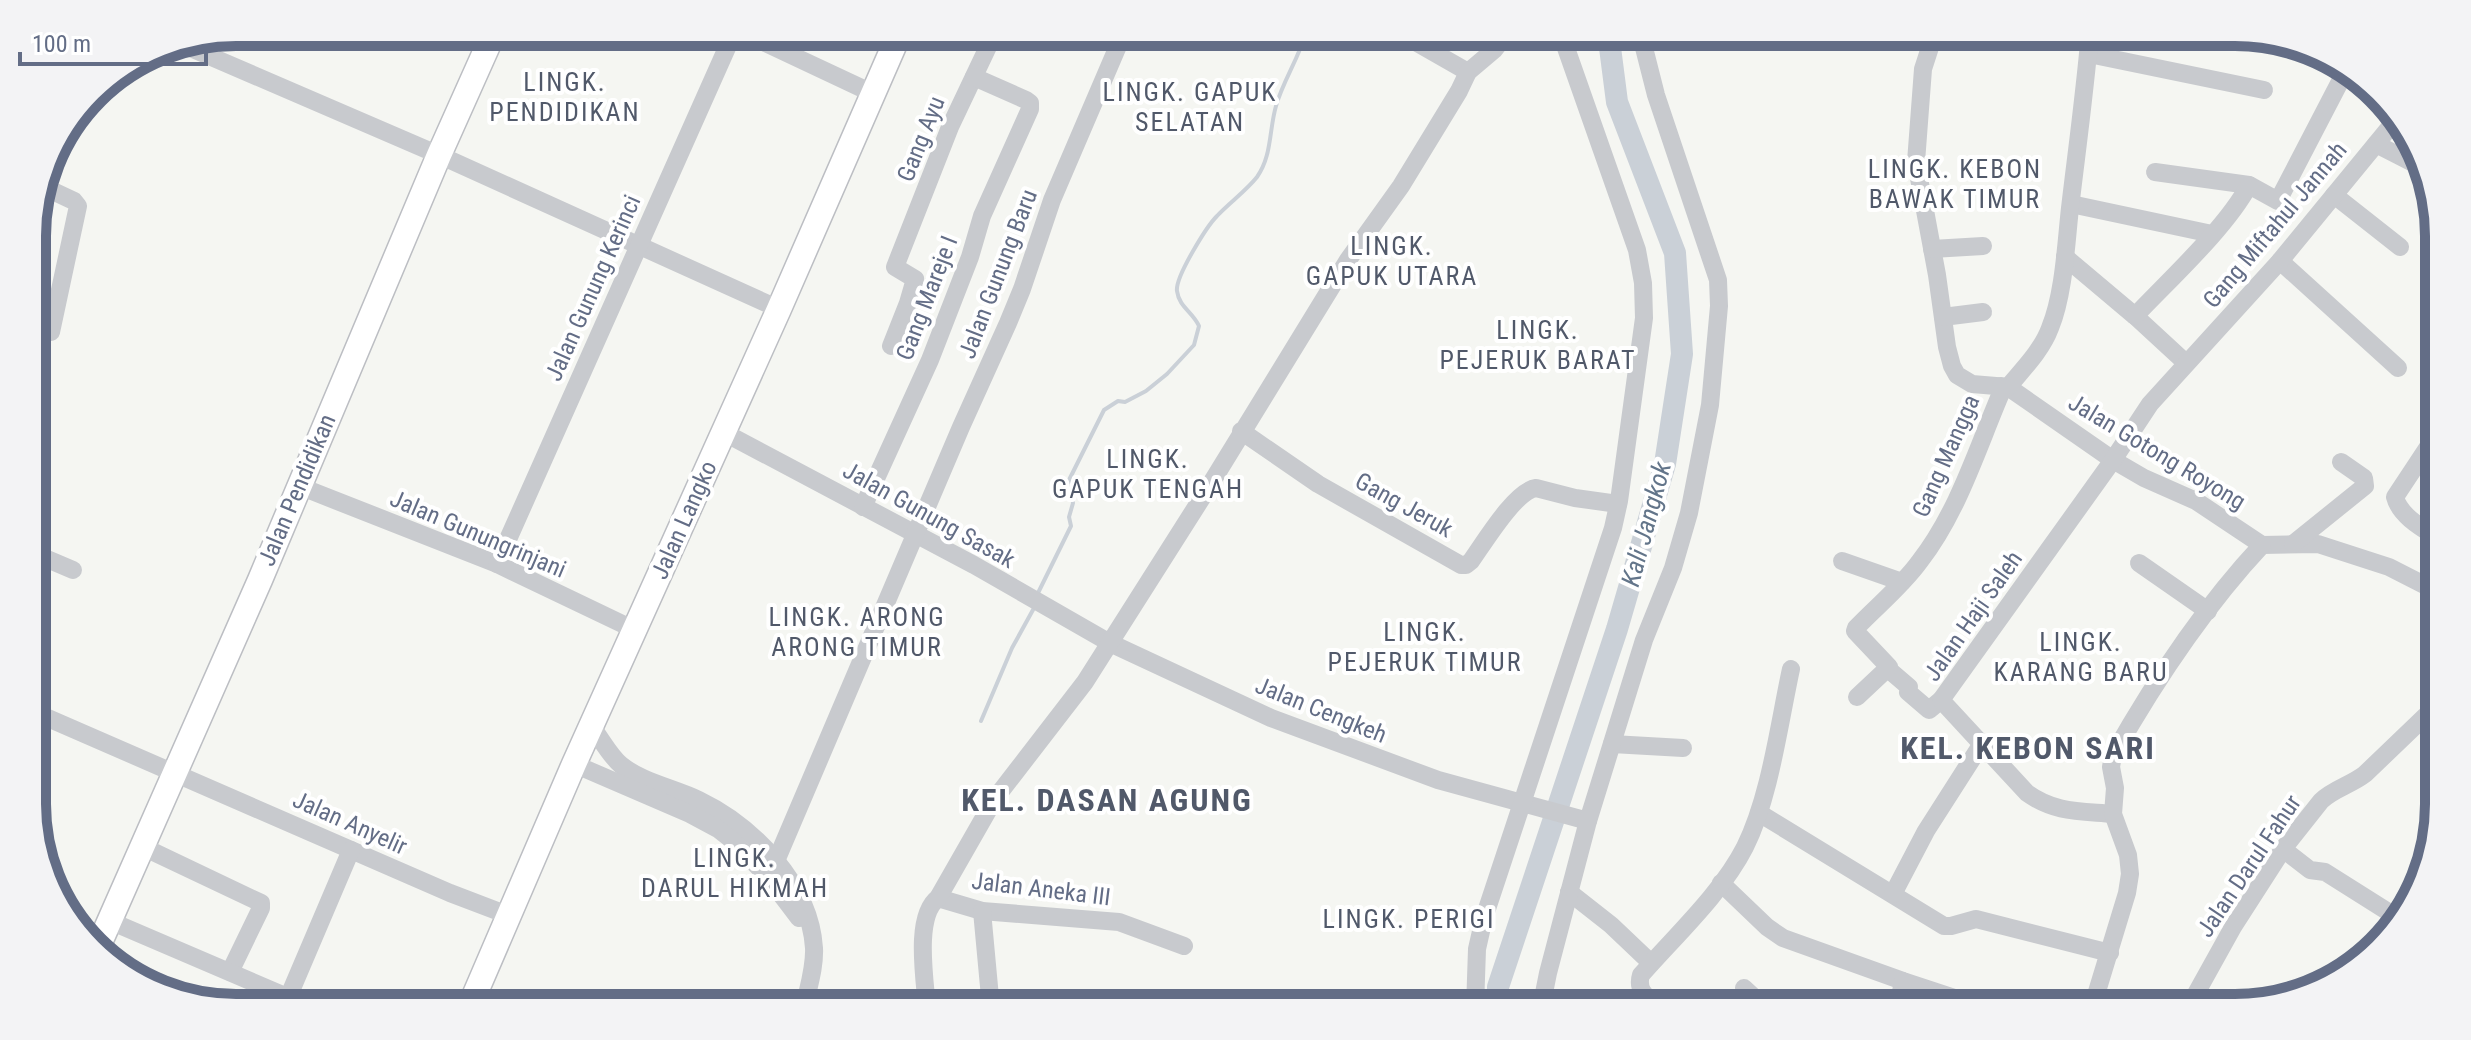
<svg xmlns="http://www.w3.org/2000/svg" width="2471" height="1040" viewBox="0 0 2471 1040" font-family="'Roboto Condensed',sans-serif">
  <rect width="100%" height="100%" fill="#f5f6f2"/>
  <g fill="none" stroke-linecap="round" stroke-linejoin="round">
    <!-- stream -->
    <g stroke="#cad0d7" stroke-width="4">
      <path d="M 1037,595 L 1071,526 L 1069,517 L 1073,503 L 1069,480 L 1104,410 L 1118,401 L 1125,402 L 1146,391 L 1167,374 L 1194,345 L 1199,326 C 1193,312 1179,307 1177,291 C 1175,277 1207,226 1217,216 C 1229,203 1246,191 1257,177 C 1272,156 1269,130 1276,106 C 1283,81 1299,58 1306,32"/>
      <path d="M 981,721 L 1012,648 L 1034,608"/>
    </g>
    <!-- river -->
    <path stroke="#cad0d7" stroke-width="22" d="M 1498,1008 L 1498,987 L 1617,629 L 1665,464 L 1682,354 L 1675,253 L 1617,102 L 1608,32"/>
    <defs>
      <g id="major">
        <path d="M 98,947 L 260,580 L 439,155 L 494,32"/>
        <path d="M 469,1008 L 574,764 L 779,309 L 900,32"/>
      </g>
    </defs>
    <!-- major casing -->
    <use href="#major" stroke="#bcbec3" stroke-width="27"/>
    <!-- minor -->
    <g stroke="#c8cace" stroke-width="18">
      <path d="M 742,32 L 872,93"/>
      <path d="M 1398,32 L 1468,72"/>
      <path d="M 1935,32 L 1923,69 L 1916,162 L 1937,275 L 1947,347 L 1952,366 L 1957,375 L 1972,384 L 2008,387 L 2113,460 L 2144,478 L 2196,501 L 2262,545 L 2318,544 L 2389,567 L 2438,592"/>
      <path d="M 179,43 L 439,155 L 779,309"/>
      <path d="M 2089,54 L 2264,90"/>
      <path d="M 2376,144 L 2419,166"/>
      <path d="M 2155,172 L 2249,185"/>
      <path d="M 42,186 L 74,201 L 78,206 L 51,332"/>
      <path d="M 2334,195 L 2400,247"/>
      <path d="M 2071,204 L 2212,234"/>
      <path d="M 1932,249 L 1983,246"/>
      <path d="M 2065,257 L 2135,316 L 2186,363"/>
      <path d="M 2280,261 L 2398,368"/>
      <path d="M 2135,316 C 2170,279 2226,228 2249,185 L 2278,201 L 2345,72"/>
      <path d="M 1943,317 L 1983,312"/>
      <path d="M 891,346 L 908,303 L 915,279 L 895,267 L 950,127 L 995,32"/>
      <path d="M 2008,387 C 2023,369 2042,350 2050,328 C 2064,294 2066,244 2070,208 C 2077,149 2085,91 2090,32"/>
      <path d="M 1241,431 L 1318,484 L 1461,565 L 1466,565 L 1471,561 C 1484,543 1515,491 1536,488 L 1575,498 L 1618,504"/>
      <path d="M 723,432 L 974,565 L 1110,643 L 1271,718 L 1438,780 L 1588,821"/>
      <path d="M 2438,432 L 2395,497 C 2400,516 2422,528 2438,538"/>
      <path d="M 299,486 L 497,564 L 635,630"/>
      <path d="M 863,507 L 930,360 L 970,257 L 982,216 L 1030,109 L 1030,103 L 1026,100 L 974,77"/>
      <path d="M 2293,544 L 2365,486 L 2364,478 L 2341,462"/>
      <path d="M 33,553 L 73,570"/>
      <path d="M 1842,561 L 1902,582"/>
      <path d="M 2139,563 L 2208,611"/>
      <path d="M 497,564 L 734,32"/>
      <path d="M 1888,669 L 1909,687 L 1908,692 L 1929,710 L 1941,700"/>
      <path d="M 1857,697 L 1889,667 L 1855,631 L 1856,628 C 1877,606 1902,586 1920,561 C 1958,512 1977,449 2001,393 L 2001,386"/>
      <path d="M 34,712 L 450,893 L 508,915"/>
      <path d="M 591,726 C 601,738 609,755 621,765 C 642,782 674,788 699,800 C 753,826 810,884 814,948 C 815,968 808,988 804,1008"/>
      <path d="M 1612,744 L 1683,748"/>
      <path d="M 574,764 L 690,814 L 718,829 L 732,840 L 767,876 L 799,918"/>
      <path d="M 1759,813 L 1944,926 L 1951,926 L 1976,919 L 2110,953"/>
      <path d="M 2113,814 C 2080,811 2055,813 2027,793 L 1941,700 L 2113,460 L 2150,404 L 2280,261 L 2399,116"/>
      <path d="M 141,846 L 261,903 L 261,908 L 230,972"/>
      <path d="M 2283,849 L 2310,870 L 2325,872 L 2390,913"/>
      <path d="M 776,861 L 961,427 L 1008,323 L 1022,289 L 1052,200 L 1124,32"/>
      <path d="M 1721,883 L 1767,927 L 1783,938 L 1903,981 L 1985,1008"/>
      <path d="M 1569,892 L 1611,925 L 1651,963"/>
      <path d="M 1893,894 L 1926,831 L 1981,745"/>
      <path d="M 938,898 L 982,911 L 1119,922 L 1184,946"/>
      <path d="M 982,911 L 991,1008"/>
      <path d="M 110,921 L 313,1008"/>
      <path d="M 1744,988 L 1757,1000 L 1760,1008"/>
      <path d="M 285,1005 L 351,850"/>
      <path d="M 927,1008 C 925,980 914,916 938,898 L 994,800 L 1085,682 L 1205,493 L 1348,260 L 1401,186 L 1459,91 L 1468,72 L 1494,50 L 1508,32"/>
      <path d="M 1304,1008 L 1316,1006 L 1340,1008"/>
      <path d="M 1401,1008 L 1405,1002"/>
      <path d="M 1475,1008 L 1477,949 L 1484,918 L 1613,528 L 1619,501 L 1644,318 L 1643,283 L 1637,250 L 1566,48 L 1563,32"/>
      <path d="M 1541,1008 L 1548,973 L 1588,821 L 1644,640 L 1673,568 L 1689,513 L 1710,405 L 1719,306 L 1718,280 L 1656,95 L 1640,32"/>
      <path d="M 1659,1008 C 1648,998 1636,991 1641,975 C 1675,936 1721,894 1745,847 C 1770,797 1779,724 1791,669"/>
      <path d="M 1898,1008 L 1903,981"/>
      <path d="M 2092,1008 L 2127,893 L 2130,874 L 2128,855 L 2113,814 L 2115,788 L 2111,767 L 2113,755 C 2155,681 2204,607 2262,545"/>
      <path d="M 2188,1008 L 2233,927 L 2283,849 L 2321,801 C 2333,789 2351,785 2365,774 L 2439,703"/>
    </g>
    <!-- major -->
    <use href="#major" stroke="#fff" stroke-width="24"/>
  </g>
  <g text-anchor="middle" stroke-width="8" stroke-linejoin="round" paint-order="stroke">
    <!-- street labels -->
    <g font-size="24" fill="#636d86" stroke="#fff">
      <text transform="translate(921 139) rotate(-68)" y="8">Gang Ayu</text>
      <text transform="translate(2275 225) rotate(-50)" y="8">Gang Miftahul Jannah</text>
      <text transform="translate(998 274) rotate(-69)" y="8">Jalan Gunung Baru</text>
      <text transform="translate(593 288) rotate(-66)" y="8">Jalan Gunung Kerinci</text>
      <text transform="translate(927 298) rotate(-69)" y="8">Gang Mareje I</text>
      <text transform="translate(2157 452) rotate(31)" y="8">Jalan Gotong Royong</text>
      <text transform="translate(1946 456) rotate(-66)" y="8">Gang Mangga</text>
      <text transform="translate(297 490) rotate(-67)" y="8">Jalan Pendidikan</text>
      <text transform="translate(1404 505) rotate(29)" y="8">Gang Jeruk</text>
      <text transform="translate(929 515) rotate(29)" y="8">Jalan Gunung Sasak</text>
      <text transform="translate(684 520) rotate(-66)" y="8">Jalan Langko</text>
      <text transform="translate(478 534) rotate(23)" y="8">Jalan Gunungrinjani</text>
      <text transform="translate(1973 616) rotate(-55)" y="8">Jalan Haji Saleh</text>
      <text transform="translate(1321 710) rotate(22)" y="8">Jalan Cengkeh</text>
      <text transform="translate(350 823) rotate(24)" y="8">Jalan Anyelir</text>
      <text transform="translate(2249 866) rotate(-56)" y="8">Jalan Darul Fahur</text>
      <text transform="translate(1041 889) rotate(7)" y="8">Jalan Aneka III</text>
    </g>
    <!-- neighbourhood labels -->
    <g font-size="26" letter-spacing="2" fill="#51596a" stroke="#fff">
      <text x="565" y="91">LINGK.<tspan x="565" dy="30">PENDIDIKAN</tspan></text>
      <text x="1190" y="101">LINGK. GAPUK<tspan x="1190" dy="30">SELATAN</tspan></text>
      <text x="1955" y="178">LINGK. KEBON<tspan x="1955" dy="30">BAWAK TIMUR</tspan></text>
      <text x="1392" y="255">LINGK.<tspan x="1392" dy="30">GAPUK UTARA</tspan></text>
      <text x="1538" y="339">LINGK.<tspan x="1538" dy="30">PEJERUK BARAT</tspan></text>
      <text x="1148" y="468">LINGK.<tspan x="1148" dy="30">GAPUK TENGAH</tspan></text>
      <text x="857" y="626">LINGK. ARONG<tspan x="857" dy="30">ARONG TIMUR</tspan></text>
      <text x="1425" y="641">LINGK.<tspan x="1425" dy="30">PEJERUK TIMUR</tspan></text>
      <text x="2081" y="651">LINGK.<tspan x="2081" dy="30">KARANG BARU</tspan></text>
      <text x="735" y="867">LINGK.<tspan x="735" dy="30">DARUL HIKMAH</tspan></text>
      <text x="1409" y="928">LINGK. PERIGI</text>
    </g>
    <!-- water labels -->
    <g font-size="26" font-style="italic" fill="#63758a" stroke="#fff">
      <text transform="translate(1646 524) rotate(-75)" y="9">Kali Jangkok</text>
    </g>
    <!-- district labels -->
    <g font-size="32" font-weight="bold" letter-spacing="2" fill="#51596a" stroke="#fff">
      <text x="2028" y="759">KEL. KEBON SARI</text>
      <text x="1107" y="811">KEL. DASAN AGUNG</text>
    </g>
  </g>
  <!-- crop -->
  <path d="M0 0H2471V1040H0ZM236 46H2235A190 190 0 0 1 2425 236V804A190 190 0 0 1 2235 994H236A190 190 0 0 1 46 804V236A190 190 0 0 1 236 46Z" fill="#f3f3f5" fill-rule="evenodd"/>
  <path fill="none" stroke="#636d86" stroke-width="10" d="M236 46H2235A190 190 0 0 1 2425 236V804A190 190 0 0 1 2235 994H236A190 190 0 0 1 46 804V236A190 190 0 0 1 236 46Z"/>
  <!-- scale -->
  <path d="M20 52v12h186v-12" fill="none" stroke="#636d86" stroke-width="4"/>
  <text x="32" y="52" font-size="24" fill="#636d86" stroke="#ffffff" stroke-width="6" paint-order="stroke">100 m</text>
</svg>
